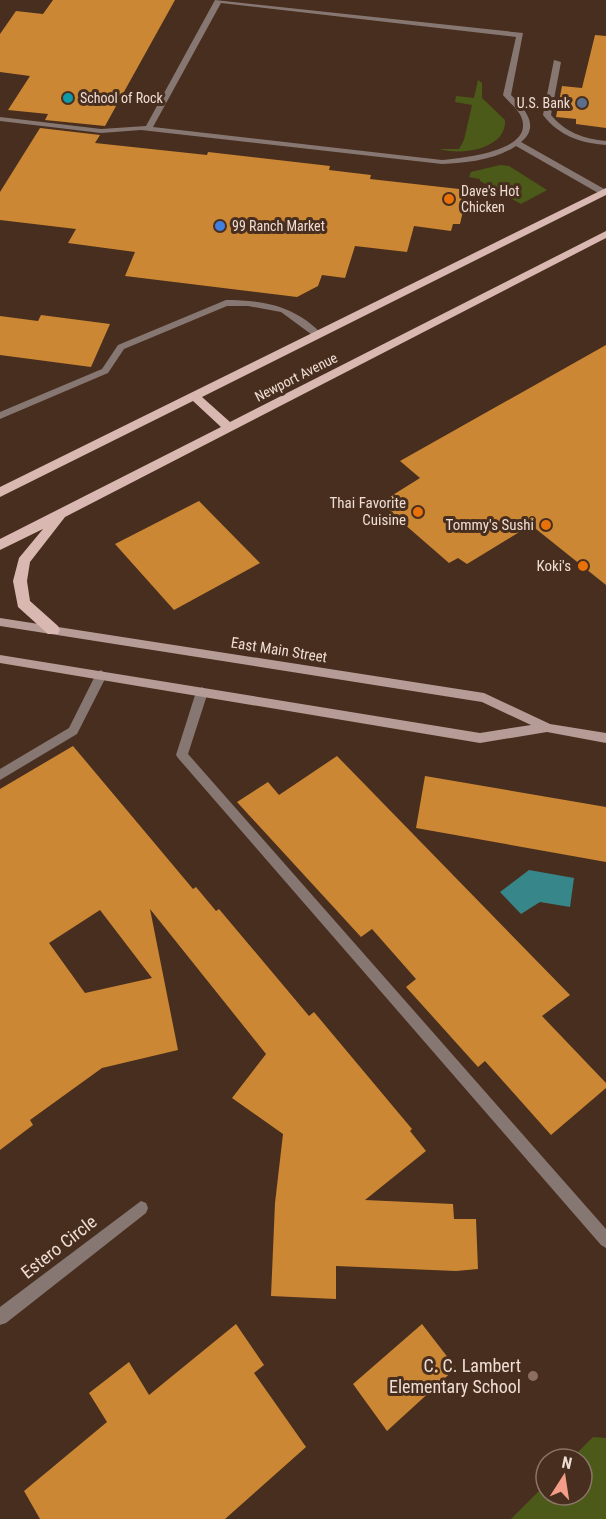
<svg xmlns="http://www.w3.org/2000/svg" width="606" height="1519" viewBox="0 0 606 1519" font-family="'Roboto Condensed',sans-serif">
  <rect width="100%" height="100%" fill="#482e1e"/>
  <!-- green -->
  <g fill="#4b5a18">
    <path d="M 478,80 L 482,83 L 482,98 L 505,120 C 507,149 461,156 439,149 L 459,149 L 464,140 L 472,105 L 455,102 L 456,96 L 474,98 Z"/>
    <path d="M 500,165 L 509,166 L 547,190 L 521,204 L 480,181 L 480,179 L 469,177 L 471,172 Z"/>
    <path d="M 593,1437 L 606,1438 L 606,1519 L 511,1519 L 546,1484 L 546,1495 L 582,1495 L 582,1459 L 571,1459 Z"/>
  </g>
  <!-- water -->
  <path fill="#378689" d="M 529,870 L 574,878 L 570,907 L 540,902 L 521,914 L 500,892 Z"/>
  <!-- building -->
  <g fill="#cb8734" fill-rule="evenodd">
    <path d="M 53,0 L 175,0 L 105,126 L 45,120 L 48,114 L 8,110 L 30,76 L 0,72 L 0,34 L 16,11 L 43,14 Z"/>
    <path d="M 595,35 L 606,36 L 606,128 L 576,124 L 576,119 L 556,117 L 562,86 L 582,88 Z"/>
    <path d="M 40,128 L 100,135 L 95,143 L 207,155 L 208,152 L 330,166 L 329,170 L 371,175 L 370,179 L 468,190 L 460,224 L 453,224 L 451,231 L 414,226 L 407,252 L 355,246 L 345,278 L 322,275 L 318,286 L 297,297 L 125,276 L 135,252 L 68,243 L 76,229 L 0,220 L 0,192 Z"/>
    <path d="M 41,315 L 110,324 L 91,367 L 0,355 L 0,316 L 38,321 Z"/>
    <path d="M 606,345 L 606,585 L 531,525 L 467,564 L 458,558 L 449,563 L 380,503 L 420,478 L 400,461 Z"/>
    <path d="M 199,501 L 260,563 L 174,610 L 115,544 Z"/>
    <path d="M 73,746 L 193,889 L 196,887 L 216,911 L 219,909 L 309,1016 L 314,1012 L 412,1129 L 410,1131 L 426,1151 L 365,1200 L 453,1204 L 454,1219 L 476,1219 L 478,1269 L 456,1271 L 336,1266 L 336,1299 L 271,1296 L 275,1203 L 283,1134 L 232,1098 L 266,1054 L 150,909 L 178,1050 L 102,1068 L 30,1120 L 33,1125 L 0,1150 L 0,789 ZM 100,910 L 152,978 L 85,993 L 49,943 Z"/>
    <path d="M 337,756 L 570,995 L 542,1016 L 606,1083 L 606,1088 L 551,1135 L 485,1061 L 478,1067 L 406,987 L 416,979 L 372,929 L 361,937 L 237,802 L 268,782 L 279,795 Z"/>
    <path d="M 425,776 L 606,807 L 606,862 L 416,828 Z"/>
    <path d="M 236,1324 L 264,1365 L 254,1373 L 306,1447 L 225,1519 L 40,1519 L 24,1491 L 107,1422 L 89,1393 L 129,1362 L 149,1395 Z"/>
    <path d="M 422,1324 L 456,1368 L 387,1431 L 353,1384 Z"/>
  </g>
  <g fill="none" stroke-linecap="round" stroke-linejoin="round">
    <!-- service -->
    <g fill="#877773" fill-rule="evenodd">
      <path d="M 215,0 L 523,33 L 511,95 C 524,108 541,126 521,142 L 606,190 L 606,194 L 600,194 L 516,146 C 495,160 467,163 442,164 L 141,130 L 101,133 L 0,121 L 0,117 L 101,129 L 146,126 ZM 221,3 L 516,37 L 503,95 C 510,104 524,113 523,126 C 523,152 461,158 442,160 L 153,127 Z"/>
      <path d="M 554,60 L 561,62 L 551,115 C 565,132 584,139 606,141 L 606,145 C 581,143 559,136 543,115 Z"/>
      <path d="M 226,300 C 265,300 295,306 323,335 L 318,338 L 315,337 L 281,312 L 248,306 L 227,306 L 124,349 L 108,373 L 0,419 L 0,412 L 102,369 L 118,345 Z"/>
      <path d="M 101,670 L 107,675 L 77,734 L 0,780 L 0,769 L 69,728 L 97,672 Z"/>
      <path d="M 202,687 L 208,692 L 188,754 L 606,1229 L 606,1248 L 601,1245 L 178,758 L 176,755 L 196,692 Z"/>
    </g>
    <!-- minor -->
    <path fill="#877773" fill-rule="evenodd" d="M 141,1201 L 146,1203 L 148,1208 L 146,1213 L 6,1323 L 0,1325 L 0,1307 Z"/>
    <!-- secondary -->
    <path fill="#b59c96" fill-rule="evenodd" d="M 0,618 L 484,693 L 550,724 L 606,733 L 606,743 L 547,732 L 480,743 L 0,663 L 0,655 L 480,733 L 531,725 L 482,702 L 0,626 Z"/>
    <!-- primary -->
    <path fill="#d9b8b1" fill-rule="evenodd" d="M 606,188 L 606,195 L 202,397 L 230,422 L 606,231 L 606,238 L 65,517 L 30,562 L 27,581 L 30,601 L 58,626 L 60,630 L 58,634 L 48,634 L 18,607 L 13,581 L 19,558 L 43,529 L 0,550 L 0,539 L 221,427 L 193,401 L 0,497 L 0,487 Z"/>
  </g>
  <!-- markers -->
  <circle fill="#0f9aa8" stroke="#482e1e" stroke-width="2" cx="68" cy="98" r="6"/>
  <circle fill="#5c6f8a" stroke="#482e1e" stroke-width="2" cx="582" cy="103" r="6"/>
  <g fill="#e8710a" stroke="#482e1e" stroke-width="2">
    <circle cx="449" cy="199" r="6"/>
    <circle cx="418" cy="512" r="6"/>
    <circle cx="546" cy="525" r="6"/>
    <circle cx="583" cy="566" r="6"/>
  </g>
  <circle fill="#3f7fe0" stroke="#482e1e" stroke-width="2" cx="220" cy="226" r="6"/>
  <circle fill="#8d6e63" stroke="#482e1e" stroke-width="2" cx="533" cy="1376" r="6"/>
  <g text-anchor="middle" stroke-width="6" stroke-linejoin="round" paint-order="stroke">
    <!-- far-poi labels -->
    <g font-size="14" fill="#efddd4" stroke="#482e1e" text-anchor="start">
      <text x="80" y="103">School of Rock</text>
      <text x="570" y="108" text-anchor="end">U.S. Bank</text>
      <text x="461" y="196">Dave's Hot<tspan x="461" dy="16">Chicken</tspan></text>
      <text x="232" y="231">99 Ranch Market</text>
    </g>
    <!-- far-street labels -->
    <g font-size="14" fill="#efddd4" stroke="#482e1e">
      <text transform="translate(296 377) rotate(-27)" y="5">Newport Avenue</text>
    </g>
    <!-- poi labels -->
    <g font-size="15" fill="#efddd4" stroke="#482e1e" text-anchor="end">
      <text x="406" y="508">Thai Favorite<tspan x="406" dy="17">Cuisine</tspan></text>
      <text x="534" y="530">Tommy's Sushi</text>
      <text x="571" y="571">Koki's</text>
    </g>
    <!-- street labels -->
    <g font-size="15" fill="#efddd4" stroke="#482e1e">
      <text transform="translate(279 650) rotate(9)" y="5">East Main Street</text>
    </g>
    <!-- near-street labels -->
    <g font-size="18" fill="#efddd4" stroke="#482e1e">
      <text transform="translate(59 1247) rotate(-38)" y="6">Estero Circle</text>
    </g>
    <!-- near-poi labels -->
    <g font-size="18" fill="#efddd4" stroke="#482e1e" text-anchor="end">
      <text x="521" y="1372">C. C. Lambert<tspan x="521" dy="21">Elementary School</tspan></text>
    </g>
  </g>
  <!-- north arrow -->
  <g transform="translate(564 1477) rotate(12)"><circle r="28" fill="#482e1e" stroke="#8b7467" stroke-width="1.5"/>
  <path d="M0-4.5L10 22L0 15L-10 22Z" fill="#f49e89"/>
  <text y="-9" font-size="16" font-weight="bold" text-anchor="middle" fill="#efddd4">N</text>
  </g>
</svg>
